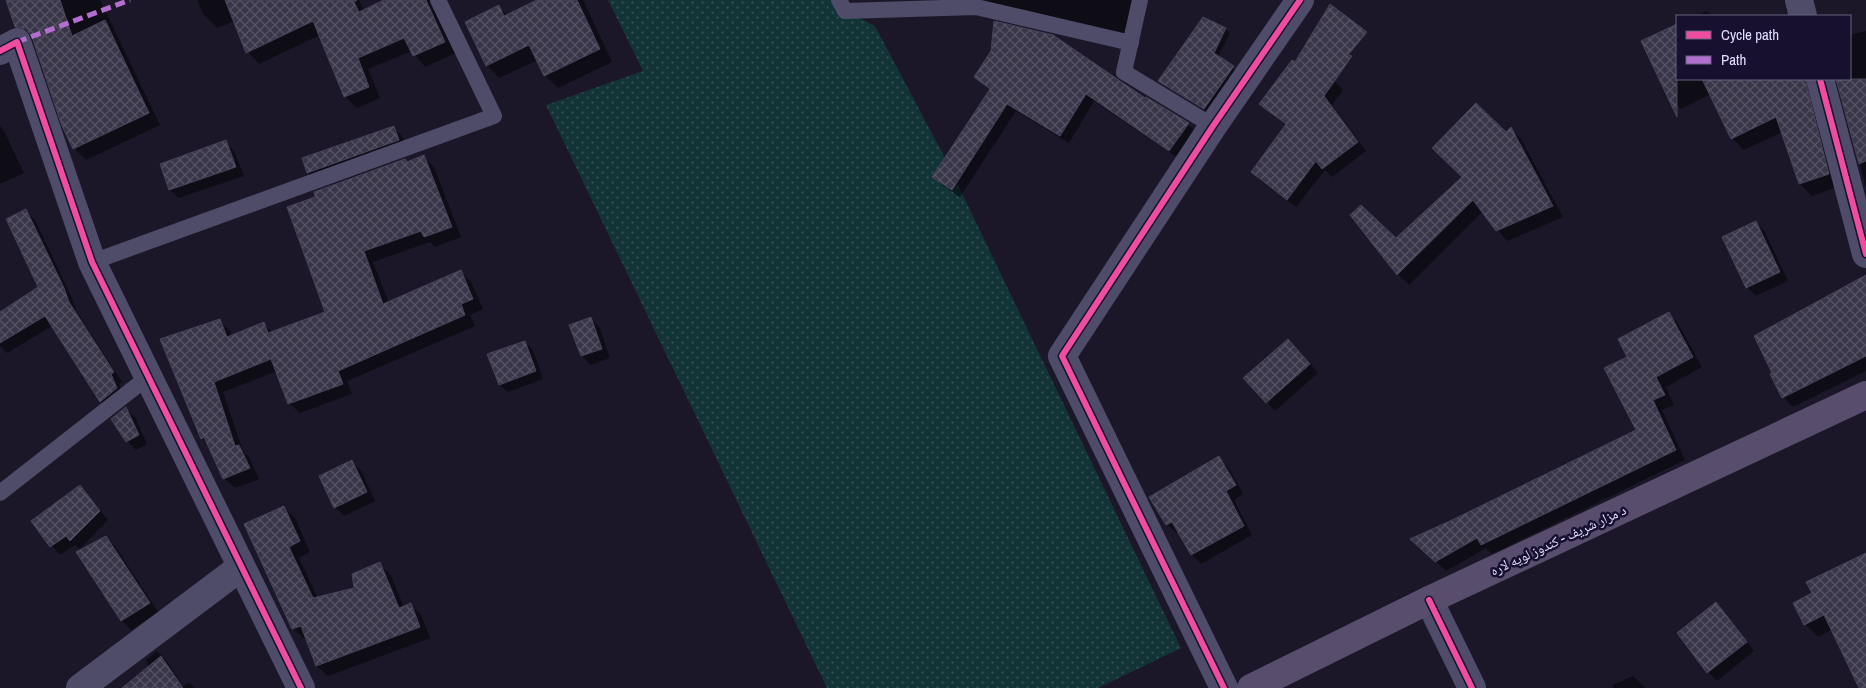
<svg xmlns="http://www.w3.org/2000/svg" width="1866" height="688" viewBox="0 0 1866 688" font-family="'Archivo Narrow','Noto Naskh Arabic',sans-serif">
  <defs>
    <pattern id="grass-dots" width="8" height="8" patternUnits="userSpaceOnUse" patternTransform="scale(1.25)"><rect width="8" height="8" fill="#133437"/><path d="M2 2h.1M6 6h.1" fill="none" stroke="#355155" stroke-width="1.8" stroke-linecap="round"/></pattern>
    <pattern id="building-cross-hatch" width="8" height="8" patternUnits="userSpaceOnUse" patternTransform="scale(1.25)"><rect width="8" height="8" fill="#3a3649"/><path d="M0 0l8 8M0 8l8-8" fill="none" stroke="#565364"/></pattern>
  </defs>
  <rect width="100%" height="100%" fill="#1b1728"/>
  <!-- grass -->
  <path fill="url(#grass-dots)" d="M 608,0 L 830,0 L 845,11 L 875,26 L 945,158 L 1181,648 L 1098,688 L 827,688 L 546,105 L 643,71 Z"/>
  <!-- shadow -->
  <g fill="#0007">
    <path d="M 7,0 L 100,0 L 160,125 L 86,160 L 74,148 L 34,40 L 29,39 L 16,26 Z"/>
    <path d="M 197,0 L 359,0 L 364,11 L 387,0 L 432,0 L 456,53 L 425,67 L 412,51 L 368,69 L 380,98 L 357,108 L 345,96 L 320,35 L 259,64 L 248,52 L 235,21 L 217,28 L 204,15 Z"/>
    <path d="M 539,0 L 583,0 L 612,62 L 558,88 L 545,75 L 538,60 L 499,78 L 487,65 L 499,7 L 508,16 Z"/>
    <path d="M 938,0 L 1133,0 L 1125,38 L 946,8 Z"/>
    <path d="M 1707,11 L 1712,16 L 1696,16 Z"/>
    <path d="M 1225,29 L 1230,33 L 1218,57 L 1237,71 L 1208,112 L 1159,81 Z"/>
    <path d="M 1866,31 L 1866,188 L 1837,79 L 1850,79 L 1850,35 Z"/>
    <path d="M 1677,32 L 1677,79 L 1823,79 L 1840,186 L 1812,196 L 1800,184 L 1782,132 L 1744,150 L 1732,138 L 1711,94 L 1681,109 L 1669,97 L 1646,48 Z"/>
    <path d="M 992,51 L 1146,100 L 1188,124 L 1196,132 L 1178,158 L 1094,101 L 1069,143 L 1016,111 L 960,197 L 942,185 L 934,177 L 990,90 L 975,77 Z"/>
    <path d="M 1334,81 L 1343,90 L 1332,105 L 1366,151 L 1332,177 L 1325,170 L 1296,207 L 1261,181 L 1252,172 L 1287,126 L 1261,104 Z"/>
    <path d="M 0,126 L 3,129 L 24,173 L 0,184 Z"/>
    <path d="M 394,128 L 402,136 L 407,149 L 317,181 L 308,173 Z"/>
    <path d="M 1511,129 L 1521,139 L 1563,217 L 1507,241 L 1483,211 L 1409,285 L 1398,274 L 1352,215 L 1396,240 L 1463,177 Z"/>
    <path d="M 225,142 L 234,151 L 244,176 L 179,198 L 170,190 Z"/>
    <path d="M 423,157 L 434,167 L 461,237 L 435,247 L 430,242 L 373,262 L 389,303 L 460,272 L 471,282 L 483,309 L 470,315 L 475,326 L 347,381 L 352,394 L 300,413 L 289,403 L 277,371 L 223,392 L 243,451 L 249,457 L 259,479 L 235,488 L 224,478 L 210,446 L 202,438 L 219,320 L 230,331 L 232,336 L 263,323 L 273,333 L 327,313 L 408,163 Z"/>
    <path d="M 26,211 L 35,220 L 72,298 L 77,312 L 122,382 L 119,384 L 125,398 L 110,410 L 101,401 L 52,326 L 7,353 L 0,346 L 0,313 L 40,287 Z"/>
    <path d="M 1756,223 L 1765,232 L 1788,281 L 1756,296 L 1747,287 L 1724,238 Z"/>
    <path d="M 1866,277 L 1866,371 L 1793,407 L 1783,397 Z"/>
    <path d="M 1668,313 L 1678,323 L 1702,367 L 1666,387 L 1674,405 L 1662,410 L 1685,460 L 1492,554 L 1486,548 L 1446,571 L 1413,539 L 1450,523 L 1638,430 L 1629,358 Z"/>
    <path d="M 591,319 L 600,328 L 610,358 L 591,365 L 582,356 L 571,326 Z"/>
    <path d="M 525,342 L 533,350 L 543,379 L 508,392 L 500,385 Z"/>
    <path d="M 1297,349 L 1318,373 L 1275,411 L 1267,402 Z"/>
    <path d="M 126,409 L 135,417 L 147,444 L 136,450 L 127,441 Z"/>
    <path d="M 1219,458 L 1228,467 L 1243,494 L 1234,500 L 1252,535 L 1201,564 L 1192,555 L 1179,532 L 1176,533 L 1167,524 Z"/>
    <path d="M 352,462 L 361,470 L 375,501 L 344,516 L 335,507 Z"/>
    <path d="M 80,486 L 108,520 L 79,549 L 75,545 L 60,555 L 33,522 Z"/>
    <path d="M 284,508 L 295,518 L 310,552 L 299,558 L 318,598 L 355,589 L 379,564 L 390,574 L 404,607 L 411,605 L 421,615 L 430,638 L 328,676 L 317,666 L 307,638 L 304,639 L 293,628 Z"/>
    <path d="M 106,537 L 115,546 L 158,612 L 131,630 L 122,621 L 78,552 Z"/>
    <path d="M 1866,554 L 1866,681 L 1831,630 L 1818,637 L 1805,624 L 1814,594 Z"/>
    <path d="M 1716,604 L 1754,651 L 1717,681 L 1708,672 Z"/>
    <path d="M 157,651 L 166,660 L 183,686 L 189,683 L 195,688 L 159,688 L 146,660 Z"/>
    <path d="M 1633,676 L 1645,688 L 1613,688 L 1613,685 Z"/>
  </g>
  <!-- building -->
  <g fill="url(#building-cross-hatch)" stroke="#47425b">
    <path d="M 6,0 L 60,0 L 72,36 L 105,20 L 149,113 L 73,149 L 62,126 L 32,37 L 26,29 L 15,27 Z"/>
    <path d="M 225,0 L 357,0 L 354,2 L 359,12 L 384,0 L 426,0 L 445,42 L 413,56 L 404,38 L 358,58 L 369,87 L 344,97 L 313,21 L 246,53 Z"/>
    <path d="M 537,0 L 577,0 L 600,49 L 544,76 L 529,45 L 486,66 L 465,22 L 499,5 L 504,16 Z"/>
    <path d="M 1330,4 L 1367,32 L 1348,55 L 1352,56 L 1324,96 L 1358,142 L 1322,169 L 1316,161 L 1287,200 L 1251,172 L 1286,124 L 1259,104 L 1292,60 L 1295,62 Z"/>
    <path d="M 1203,17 L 1226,28 L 1214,53 L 1234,66 L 1204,109 L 1158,81 Z"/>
    <path d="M 994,21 L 1053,35 L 1145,98 L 1146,97 L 1189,123 L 1169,151 L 1086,94 L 1060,136 L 1007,104 L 952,190 L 932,177 L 990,89 L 974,77 L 991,51 Z"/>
    <path d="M 1677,24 L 1677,117 L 1641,41 Z"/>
    <path d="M 1702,79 L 1805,79 L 1829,174 L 1799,184 L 1776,117 L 1731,139 Z"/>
    <path d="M 1836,79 L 1866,79 L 1866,161 L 1859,164 Z"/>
    <path d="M 1476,103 L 1506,132 L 1511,127 L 1553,206 L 1496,231 L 1473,200 L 1397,275 L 1350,215 L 1361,205 L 1396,238 L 1462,177 L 1432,148 Z"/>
    <path d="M 394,126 L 399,140 L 307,173 L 302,158 Z"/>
    <path d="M 226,140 L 236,167 L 169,190 L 160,164 Z"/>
    <path d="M 424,155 L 452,227 L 424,237 L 421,231 L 364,251 L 383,304 L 461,270 L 473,299 L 461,304 L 465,315 L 338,371 L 343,384 L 288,404 L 271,359 L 214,382 L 235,446 L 239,445 L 250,468 L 223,479 L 204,437 L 201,439 L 160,339 L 220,319 L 227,337 L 264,322 L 268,333 L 325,312 L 287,207 L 315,197 L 314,192 L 405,159 L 407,162 Z"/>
    <path d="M 26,209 L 64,288 L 69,302 L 114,372 L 111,374 L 117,388 L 100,402 L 45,316 L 0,343 L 0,312 L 38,287 L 6,219 Z"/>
    <path d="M 1756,221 L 1780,272 L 1746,288 L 1722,237 Z"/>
    <path d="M 1866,275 L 1866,356 L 1782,398 L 1770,374 L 1772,373 L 1754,336 Z"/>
    <path d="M 1669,312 L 1693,357 L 1656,377 L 1665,395 L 1653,400 L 1676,450 L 1481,545 L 1477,538 L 1435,562 L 1410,539 L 1450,521 L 1636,430 L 1604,368 L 1627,357 L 1618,339 Z"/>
    <path d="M 591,317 L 602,349 L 581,356 L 569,325 Z"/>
    <path d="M 1288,339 L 1310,364 L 1266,403 L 1243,378 Z"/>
    <path d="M 525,341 L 536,371 L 499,385 L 487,354 Z"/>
    <path d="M 126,407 L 139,435 L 126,442 L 111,419 Z"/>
    <path d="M 1219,456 L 1236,485 L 1226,491 L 1244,526 L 1191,555 L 1172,522 L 1166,525 L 1149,497 Z"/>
    <path d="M 352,460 L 367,492 L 334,508 L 319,476 Z"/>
    <path d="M 80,485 L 100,511 L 70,541 L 66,536 L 50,547 L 31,521 Z"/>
    <path d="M 284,506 L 300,541 L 289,547 L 313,598 L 354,588 L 352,574 L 380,562 L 399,608 L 411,603 L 420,627 L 316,666 L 301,626 L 292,629 L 244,524 Z"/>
    <path d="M 106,536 L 150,603 L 121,621 L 76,552 Z"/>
    <path d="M 1866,553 L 1866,688 L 1859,688 L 1824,615 L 1804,625 L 1793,603 L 1812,593 L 1806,582 Z"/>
    <path d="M 1716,602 L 1747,642 L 1707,673 L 1677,633 Z"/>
    <path d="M 161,656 L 183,688 L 122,688 Z"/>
  </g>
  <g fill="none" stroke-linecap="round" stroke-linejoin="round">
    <!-- service -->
    <g stroke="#4e4c69" stroke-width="16">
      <path d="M 839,0 L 845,11 L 976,7 L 1131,43"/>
      <path d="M 1140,0 L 1124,72 L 1213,126"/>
      <path d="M 92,262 L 494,116 L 438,0"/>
      <path d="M 0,493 L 148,377"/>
    </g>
    <!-- minor -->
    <g stroke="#4e4c69" stroke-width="28">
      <path d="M 1799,0 L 1803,16"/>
      <path d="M 0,51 L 17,42 L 92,262 L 301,688"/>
      <path d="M 1820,79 L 1866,254"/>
      <path d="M 1429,600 L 1472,688"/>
      <path d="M 80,688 L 241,567"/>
      <path d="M 1224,688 L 1062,356 L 1213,126 L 1300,0"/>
    </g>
    <!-- primary -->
    <path stroke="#584d6d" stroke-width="28" d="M 1251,688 L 1429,600 L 1866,395"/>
    <!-- quiet -->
    <path stroke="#b36fd0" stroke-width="5" stroke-dasharray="10 5" stroke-linecap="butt" d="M 17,42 L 130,0"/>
    <defs>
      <g id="cycleway">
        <path d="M 0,51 L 17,42 L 92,262 L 301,688"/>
        <path d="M 1820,79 L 1866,254"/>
        <path d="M 1429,600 L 1472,688"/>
        <path d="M 1224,688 L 1062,356 L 1213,126 L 1300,0"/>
      </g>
    </defs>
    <!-- cycleway casing -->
    <use href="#cycleway" stroke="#17102f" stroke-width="9"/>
    <!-- cycleway -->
    <use href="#cycleway" stroke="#ef4d9e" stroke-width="6"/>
  </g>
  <g text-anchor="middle" stroke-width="5" stroke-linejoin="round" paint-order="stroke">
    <!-- street labels -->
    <g font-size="14" fill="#e3deff" stroke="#17102f">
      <text transform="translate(1558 540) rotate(-25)" y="5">د مزار شریف - کندوز لویه لاره</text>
    </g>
  </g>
  <!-- legend -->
  <rect x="1676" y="15" width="175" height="65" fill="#17102f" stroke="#696282"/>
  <rect x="1686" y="31" width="25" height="8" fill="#ef4d9e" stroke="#696282"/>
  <text x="1721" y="40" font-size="15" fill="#e3deff">Cycle path</text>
  <rect x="1686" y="56" width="25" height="8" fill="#b36fd0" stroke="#696282"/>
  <text x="1721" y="65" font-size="15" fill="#e3deff">Path</text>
</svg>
